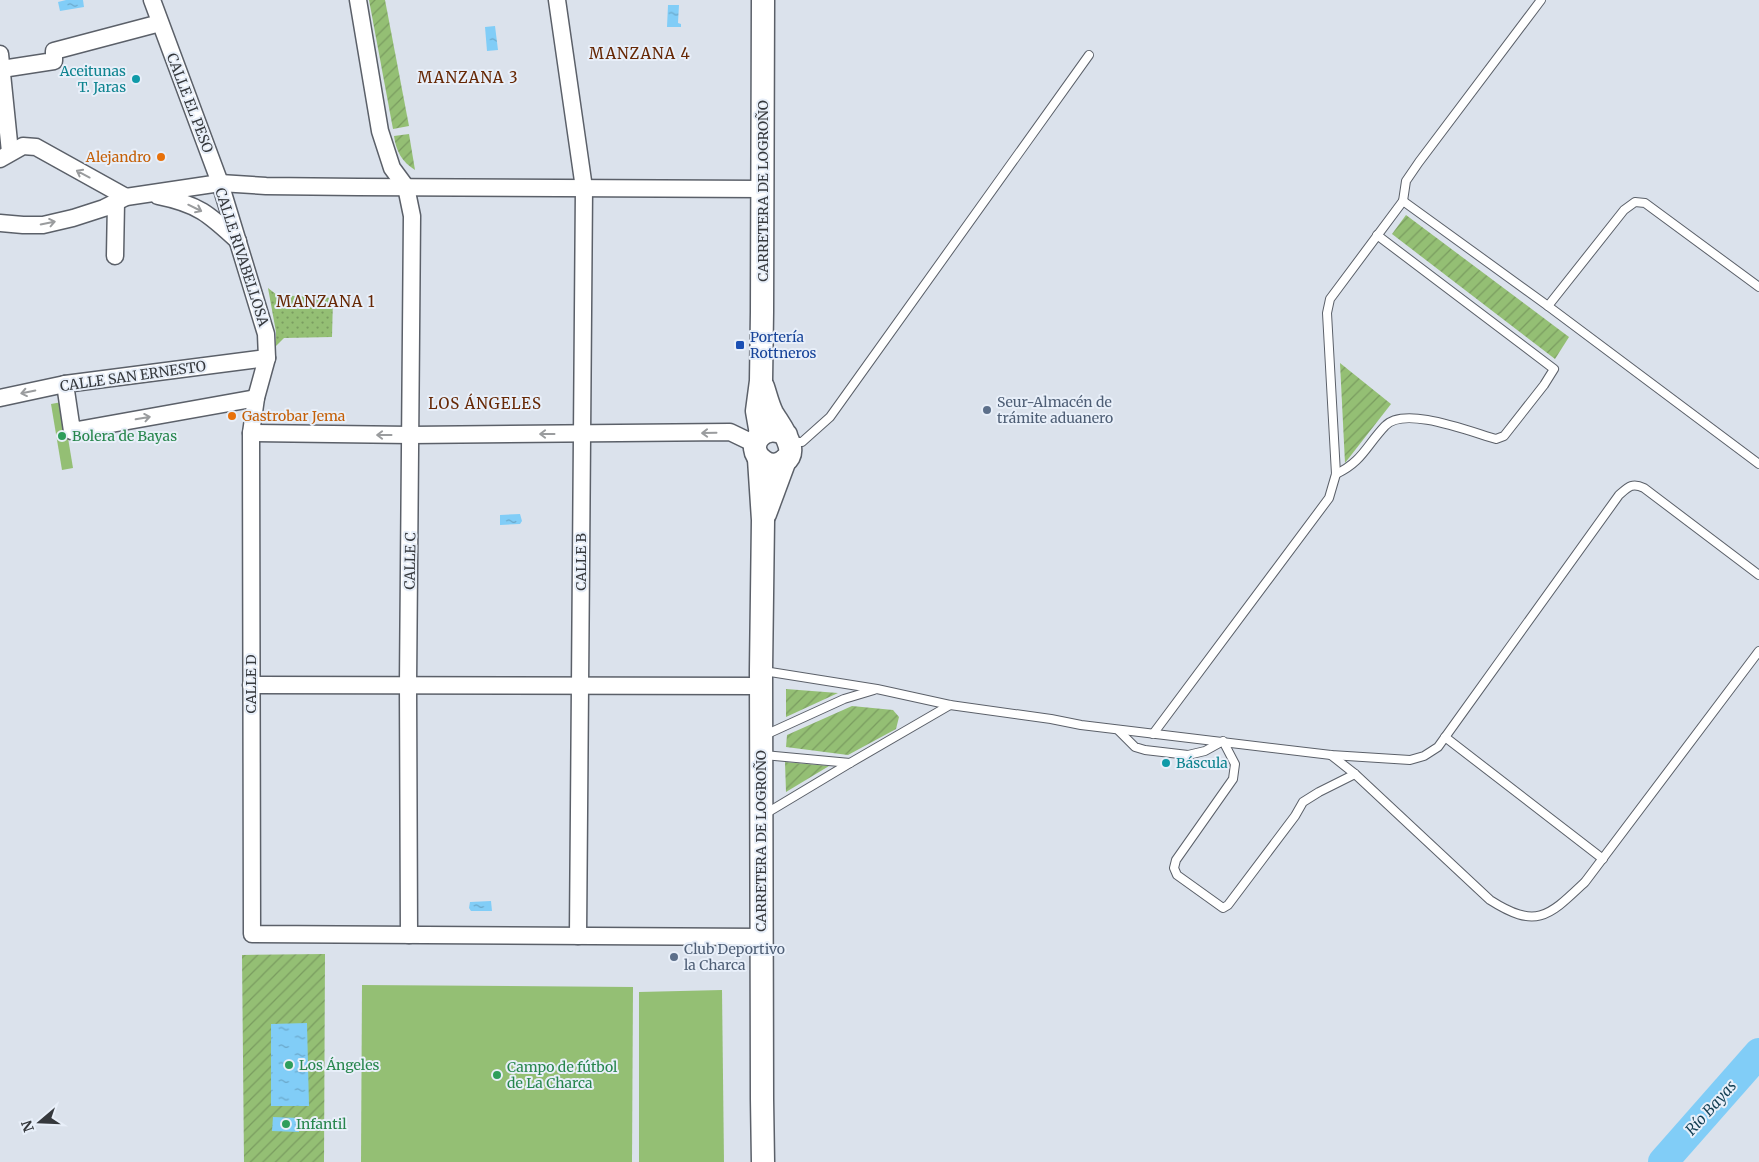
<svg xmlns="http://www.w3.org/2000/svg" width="1759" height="1162" viewBox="0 0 1759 1162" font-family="Merriweather,serif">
  <defs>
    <pattern id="park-dots" width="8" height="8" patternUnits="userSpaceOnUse" patternTransform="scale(1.25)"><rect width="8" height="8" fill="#94bf74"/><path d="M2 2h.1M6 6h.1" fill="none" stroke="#7a9c60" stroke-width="1.8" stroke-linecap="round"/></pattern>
    <pattern id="garden-furrows" width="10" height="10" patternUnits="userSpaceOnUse" patternTransform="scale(1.25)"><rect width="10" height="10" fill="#94bf74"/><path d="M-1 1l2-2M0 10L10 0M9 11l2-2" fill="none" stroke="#7a9c60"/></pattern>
    <pattern id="water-ripples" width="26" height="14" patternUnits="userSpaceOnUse" patternTransform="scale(1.25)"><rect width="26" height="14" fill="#81cdf7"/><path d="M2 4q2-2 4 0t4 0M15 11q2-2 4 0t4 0" fill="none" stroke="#6aa7c9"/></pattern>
  </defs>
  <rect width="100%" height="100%" fill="#dbe2ec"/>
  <!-- park -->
  <path fill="url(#park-dots)" d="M 268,288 L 277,295 L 333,298 L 332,337 L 284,338 L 276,346 L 276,332 Z"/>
  <!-- garden -->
  <g fill="url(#garden-furrows)">
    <path d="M 369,0 L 385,0 L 409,126 L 393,129 Z"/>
    <path d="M 409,134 L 415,170 C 402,162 396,151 394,136 Z"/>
    <path d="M 1406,215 L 1569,337 L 1555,359 L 1392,234 Z"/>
    <path d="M 1340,363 L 1391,404 L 1345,463 Z"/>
    <path d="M 786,689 L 838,693 L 786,717 Z"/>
    <path d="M 852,706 L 893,710 L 899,717 L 896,729 L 848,755 L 786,747 L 787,735 Z"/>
    <path d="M 785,762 L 829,766 L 786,792 Z"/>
    <path d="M 325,954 L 324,1162 L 244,1162 L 242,955 Z"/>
  </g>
  <!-- pitch -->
  <g fill="#94bf74">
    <path d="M 62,402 L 73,468 L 62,470 L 51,404 Z"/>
    <path d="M 362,985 L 633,987 L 632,1162 L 361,1162 Z"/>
    <path d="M 722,990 L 724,1162 L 639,1162 L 639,992 Z"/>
  </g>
  <!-- water -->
  <g fill="url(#water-ripples)">
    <path d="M 66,0 L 83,0 L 84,7 L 60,11 L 58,2 Z"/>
    <path d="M 668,5 L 679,5 L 678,23 L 681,24 L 681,27 L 667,27 Z"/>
    <path d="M 495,26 L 498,50 L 487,51 L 485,27 Z"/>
    <path d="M 520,514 L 522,521 L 520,524 L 500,525 L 500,515 Z"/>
    <path d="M 491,901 L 492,911 L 471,911 L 469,908 L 470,902 Z"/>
    <path d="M 307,1023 L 309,1106 L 271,1106 L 271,1024 Z"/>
    <path d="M 273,1117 L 299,1118 L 299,1132 L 272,1131 Z"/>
  </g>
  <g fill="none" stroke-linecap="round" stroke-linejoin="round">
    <!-- river -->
    <path stroke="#81cdf7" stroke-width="30" d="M 1663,1162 L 1759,1053"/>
    <defs>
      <g id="lane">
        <path d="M 1403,201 L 1406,181 L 1419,162 L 1541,0"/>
        <path d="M 1548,306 L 1624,210 L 1635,202 L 1645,203 L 1759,287"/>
        <path d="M 792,442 L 802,442 L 830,417 L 1089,55"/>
        <path d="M 1336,474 C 1362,462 1366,446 1385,426 C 1404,405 1471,432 1496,439 L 1504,436 L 1544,385 L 1554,369 L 1377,235"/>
        <path d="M 764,671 L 877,689 L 950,705 L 1051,719 L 1081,725 L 1331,755 L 1410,760 L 1424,756 L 1438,747 L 1619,495 C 1628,487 1632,482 1644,488 L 1759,575"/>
        <path d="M 1119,731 L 1135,747 L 1145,750 L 1188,755 L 1205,751 L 1223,741 L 1235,764 L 1233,779 L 1176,860 L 1174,868 L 1177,875 L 1223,908 L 1228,905 L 1295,816 L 1303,802 L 1319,792 L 1355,774"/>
        <path d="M 1153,734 L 1329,498 L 1336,474 L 1327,313 L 1330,299 L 1403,201 L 1548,306 L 1759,464"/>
        <path d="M 765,735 L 844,699 L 874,690"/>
        <path d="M 1445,737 L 1603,859"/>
        <path d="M 764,755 L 850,763"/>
        <path d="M 1331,755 L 1355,774 L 1490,900 C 1537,930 1549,916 1585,882 L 1759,651"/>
        <path d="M 765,814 L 850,763 L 950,705"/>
      </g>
      <g id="street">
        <path d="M 152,0 L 220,183 L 266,334 L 267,358 L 256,398 L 251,433 L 252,934 L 762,937"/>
        <path d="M 358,0 L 380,131 L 392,168 L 406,187 L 412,216 L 408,685 L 409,935"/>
        <path d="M 557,0 L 584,188 L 578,936"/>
        <path d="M 0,54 L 10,152"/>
        <path d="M 2,69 L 54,61 L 54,51 L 160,23"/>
        <path d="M 0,159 L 23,146 L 36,147 L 126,197"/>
        <path d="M 158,196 C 198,204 209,214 238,241"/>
        <path d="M 0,223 L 23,225 L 43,225 L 73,218 L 104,208 L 126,197 L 220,183 L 266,186 L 358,187 L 763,189"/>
        <path d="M 115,256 L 116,202"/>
        <path d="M 65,384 L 72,431 L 256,398"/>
        <path d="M 0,398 L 65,384 L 267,358"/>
        <path d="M 251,433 L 411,435 L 730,432 L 755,444"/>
        <path d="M 251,685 L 761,686"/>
      </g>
      <g id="secondary">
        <path d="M 763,387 C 766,396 768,405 772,413 C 780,427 805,456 778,464 C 772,466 767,464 763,461 C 743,447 764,420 786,435"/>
        <path d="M 761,434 L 757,411 L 761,381 L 762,312 L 763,0"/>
        <path d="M 759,459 L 763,520 L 761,670 L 762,1099 L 763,1162"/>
        <path d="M 765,514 L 785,460"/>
      </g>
    </defs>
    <!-- lane casing -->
    <use href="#lane" stroke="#5b6069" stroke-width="10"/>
    <!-- street casing -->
    <use href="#street" stroke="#5b6069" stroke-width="19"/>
    <!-- secondary casing -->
    <use href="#secondary" stroke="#5b6069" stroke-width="25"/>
    <!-- lane -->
    <use href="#lane" stroke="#fff" stroke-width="8"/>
    <!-- street -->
    <use href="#street" stroke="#fff" stroke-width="16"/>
    <!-- secondary -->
    <use href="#secondary" stroke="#fff" stroke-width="22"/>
  </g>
  <!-- one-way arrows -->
  <defs><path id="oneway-shaft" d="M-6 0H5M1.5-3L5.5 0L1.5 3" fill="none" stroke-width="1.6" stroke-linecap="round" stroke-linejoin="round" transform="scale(1.25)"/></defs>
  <g stroke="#9a9c9e">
    <use href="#oneway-shaft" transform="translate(83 174) rotate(-152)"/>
    <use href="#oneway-shaft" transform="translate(195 208) rotate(26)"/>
    <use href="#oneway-shaft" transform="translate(48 223) rotate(-11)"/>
    <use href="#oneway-shaft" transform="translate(28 392) rotate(168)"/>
    <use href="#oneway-shaft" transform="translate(143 418) rotate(-10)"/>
    <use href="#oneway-shaft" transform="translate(709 433) rotate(179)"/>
    <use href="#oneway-shaft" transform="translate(547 434) rotate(180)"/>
    <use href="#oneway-shaft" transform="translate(384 435) rotate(-180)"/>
  </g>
  <!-- markers -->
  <g fill="#0f9aa8" stroke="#e8eff9" stroke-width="2">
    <circle cx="136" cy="79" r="5"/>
    <circle cx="1166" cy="763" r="5"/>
  </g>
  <g fill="#e8710a" stroke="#e8eff9" stroke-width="2">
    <circle cx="161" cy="157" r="5"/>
    <circle cx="232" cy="416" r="5"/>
  </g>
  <rect fill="#1a4fb4" stroke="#e8eff9" stroke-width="2" x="735" y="340" width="10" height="10" rx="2.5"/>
  <g fill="#5c6f8a" stroke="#e8eff9" stroke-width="2">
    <circle cx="987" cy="410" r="5"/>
    <circle cx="674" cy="957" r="5"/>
  </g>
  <g fill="#2e9e5b" stroke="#e8eff9" stroke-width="2">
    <circle cx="62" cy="436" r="5"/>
    <circle cx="289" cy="1065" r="5"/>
    <circle cx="497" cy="1075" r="5"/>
    <circle cx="286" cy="1124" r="5"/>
  </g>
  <g text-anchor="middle" stroke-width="4" stroke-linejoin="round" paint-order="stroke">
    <!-- culture labels -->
    <g font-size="14" fill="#0d838f" stroke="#e8eff9" text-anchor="end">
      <text x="126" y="76">Aceitunas<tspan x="126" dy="16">T. Jaras</tspan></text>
      <text x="1176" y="768" text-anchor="start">Báscula</text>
    </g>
    <!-- street labels -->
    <g font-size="14" fill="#35383c" stroke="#e8eff9">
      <text transform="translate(190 103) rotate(69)" y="5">CALLE EL PESO</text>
      <text transform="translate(763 191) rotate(-90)" y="5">CARRETERA DE LOGROÑO</text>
      <text transform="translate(242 257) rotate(72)" y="5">CALLE RIVABELLOSA</text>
      <text transform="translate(133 376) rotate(-8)" y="5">CALLE SAN ERNESTO</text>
      <text transform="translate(410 561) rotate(-89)" y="5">CALLE C</text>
      <text transform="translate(581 562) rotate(-90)" y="5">CALLE B</text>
      <text transform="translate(251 684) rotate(-90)" y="5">CALLE D</text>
      <text transform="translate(761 841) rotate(-90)" y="5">CARRETERA DE LOGROÑO</text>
    </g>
    <!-- food labels -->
    <g font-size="14" fill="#c56008" stroke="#e8eff9" text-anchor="end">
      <text x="151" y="162">Alejandro</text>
      <text x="242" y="421" text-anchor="start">Gastrobar Jema</text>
    </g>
    <!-- transit labels -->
    <g font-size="14" fill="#164399" stroke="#e8eff9" text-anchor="start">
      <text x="750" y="342">Portería<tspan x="750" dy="16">Rottneros</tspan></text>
    </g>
    <!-- service labels -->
    <g font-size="14" fill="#4e5e75" stroke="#e8eff9" text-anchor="start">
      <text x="997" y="407">Seur-Almacén de<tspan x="997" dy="16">trámite aduanero</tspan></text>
      <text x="684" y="954">Club Deportivo<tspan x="684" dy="16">la Charca</tspan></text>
    </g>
    <!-- leisure labels -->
    <g font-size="14" fill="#27864d" stroke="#e8eff9" text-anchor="start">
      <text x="72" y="441">Bolera de Bayas</text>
      <text x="299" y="1070">Los Ángeles</text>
      <text x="507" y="1072">Campo de fútbol<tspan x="507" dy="16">de La Charca</tspan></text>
      <text x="296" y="1129">Infantil</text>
    </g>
    <!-- neighbourhood labels -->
    <g font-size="15" letter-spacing="1" fill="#662704" stroke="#e8eff9">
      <text x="640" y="59">MANZANA 4</text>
      <text x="468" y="83">MANZANA 3</text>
      <text x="326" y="307">MANZANA 1</text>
      <text x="485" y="409">LOS ÁNGELES</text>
    </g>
    <!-- water labels -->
    <g font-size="15" font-style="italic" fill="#103d52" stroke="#e8eff9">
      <text transform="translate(1711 1108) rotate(-48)" y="5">Río Bayas</text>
    </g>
  </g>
  <!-- north arrow -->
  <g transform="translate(40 1122) rotate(251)" stroke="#e8eff9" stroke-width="4" paint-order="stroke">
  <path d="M0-4L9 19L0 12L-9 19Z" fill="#35383c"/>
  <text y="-8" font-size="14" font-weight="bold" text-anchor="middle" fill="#35383c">N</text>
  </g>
</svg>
